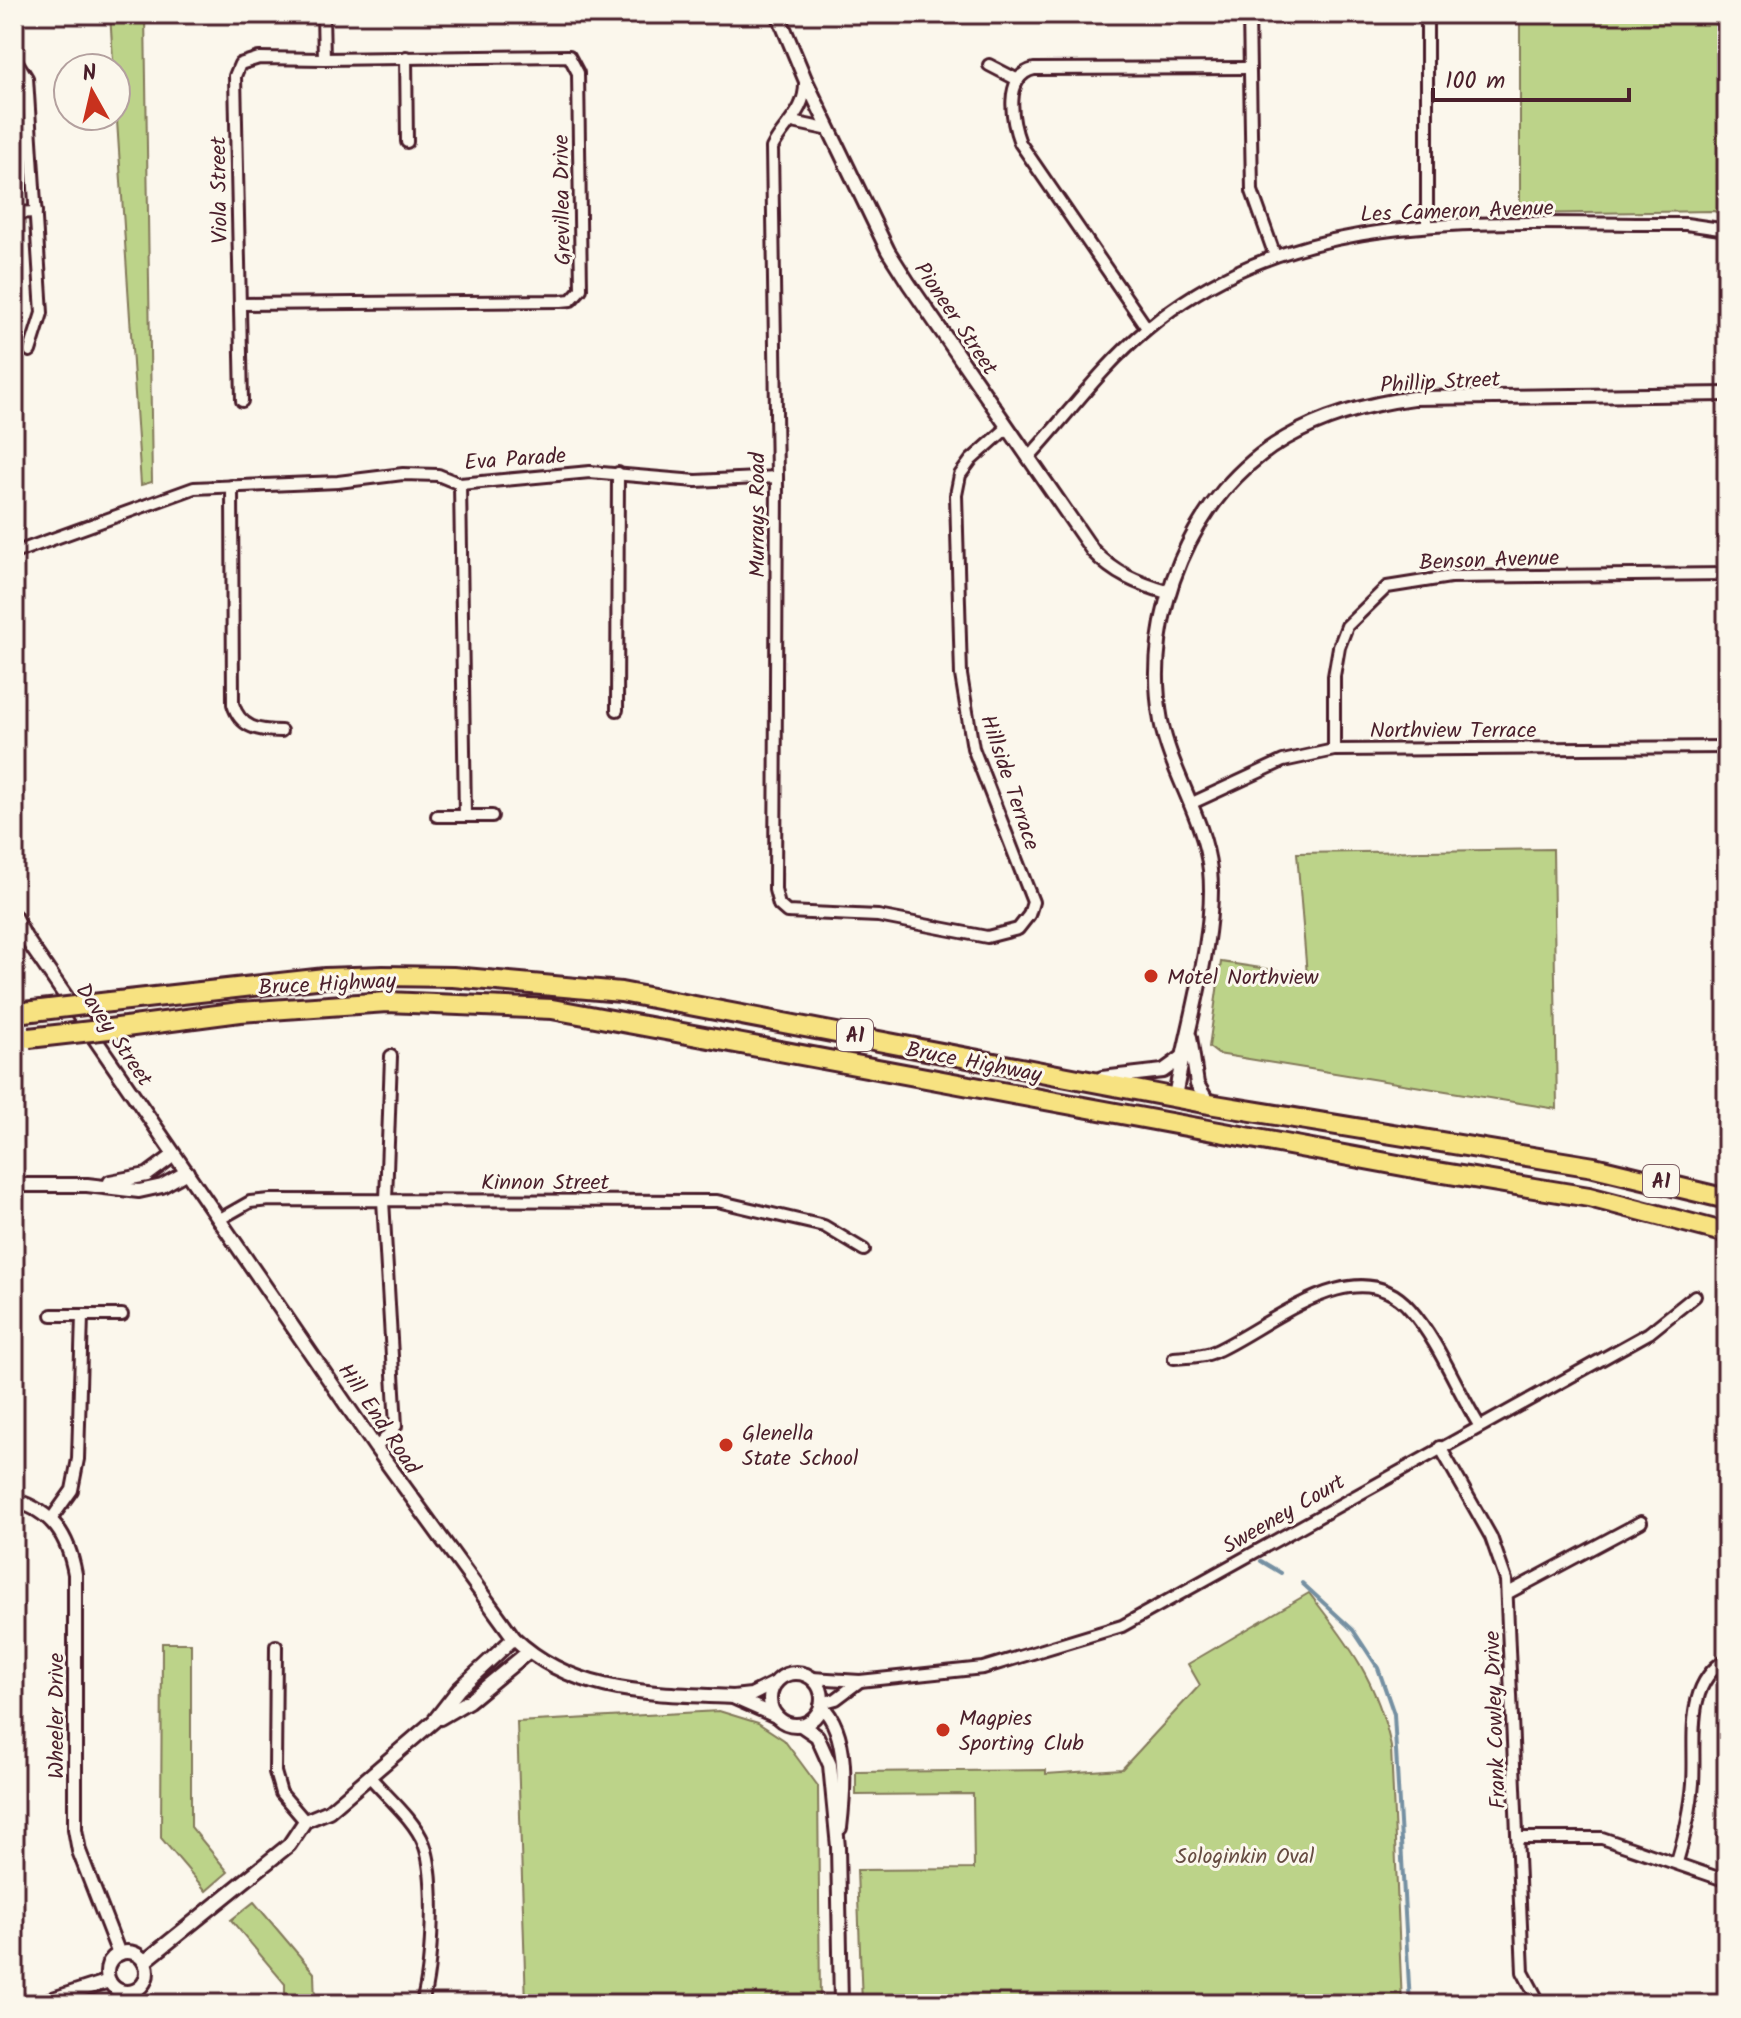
<svg xmlns="http://www.w3.org/2000/svg" width="1741" height="2018" viewBox="0 0 1741 2018" font-family="Kalam,sans-serif">
  <rect width="100%" height="100%" fill="#fbf7ec"/>
  <filter id="ink" filterUnits="userSpaceOnUse"><feTurbulence type="fractalNoise" baseFrequency=".0125" numOctaves="2"/><feDisplacementMap in="SourceGraphic" scale="16" xChannelSelector="R" yChannelSelector="G"/><feConvolveMatrix kernelMatrix="1 2 1 2 8 2 1 2 1" color-interpolation-filters="sRGB"/></filter>
  <g filter="url(#ink)">
    <!-- green -->
    <g fill="#bcd389" stroke="#83795a" stroke-width="2">
      <path d="M 110,14 L 145,14 L 152,482 L 141,485 Z"/>
      <path d="M 1520,14 L 1727,14 L 1727,217 L 1714,211 L 1520,214 Z"/>
      <path d="M 1553,849 L 1557,1109 L 1218,1054 L 1209,1047 L 1221,962 L 1307,975 L 1297,853 Z"/>
      <path d="M 1309,1593 C 1349,1644 1378,1682 1391,1747 L 1402,2004 L 862,2004 L 857,1870 L 974,1869 L 973,1794 L 856,1795 L 856,1772 L 1046,1770 L 1046,1774 L 1122,1769 L 1200,1685 L 1188,1664 Z"/>
      <path d="M 162,1643 L 191,1643 L 191,1827 L 228,1872 L 206,1891 L 161,1838 Z"/>
      <path d="M 719,1711 L 758,1723 L 784,1740 L 818,1786 L 820,2004 L 526,2004 L 517,1722 Z"/>
      <path d="M 254,1902 L 314,1973 L 315,2004 L 285,2004 L 285,1984 L 231,1920 Z"/>
    </g>
    <g fill="none" stroke-linecap="round" stroke-linejoin="round">
      <!-- stream -->
      <g stroke="#7590a2" stroke-width="4">
        <path d="M 1261,1561 L 1281,1573"/>
        <path d="M 1302,1583 L 1353,1630 L 1378,1668 L 1394,1714 L 1410,2004"/>
      </g>
      <defs>
        <g id="minor">
          <path d="M 1249,14 L 1252,191 L 1274,253"/>
          <path d="M 1427,14 L 1427,226"/>
          <path d="M 14,57 L 27,78 L 42,313 L 30,351"/>
          <path d="M 406,57 L 407,142"/>
          <path d="M 989,65 L 1018,80"/>
          <path d="M 805,82 C 806,112 784,124 772,148 L 777,477 L 775,890 L 779,905 L 787,912 L 878,916 L 987,937 L 1018,929 L 1029,915 L 1033,902 L 973,748 L 961,675 L 956,495 L 960,475 L 971,460 L 1007,428"/>
          <path d="M 793,122 L 830,130"/>
          <path d="M 14,213 L 36,212"/>
          <path d="M 241,304 L 561,301 L 571,300 L 581,289 L 578,73 L 569,56 L 324,59 L 323,14"/>
          <path d="M 1147,328 L 1020,143 C 1012,122 1003,76 1034,69 L 1249,68"/>
          <path d="M 242,401 L 235,76 L 240,64 L 259,58 L 324,59"/>
          <path d="M 1028,458 C 1068,415 1101,367 1147,329 C 1302,199 1498,226 1686,224 L 1727,230"/>
          <path d="M 460,484 L 465,816"/>
          <path d="M 232,486 L 233,704 C 240,728 259,731 281,731"/>
          <path d="M 14,553 L 194,488 L 338,482 L 403,474 L 438,475 L 460,484 L 590,472 L 696,481 L 777,477"/>
          <path d="M 617,710 L 618,473"/>
          <path d="M 1334,750 L 1334,676 L 1339,647 L 1347,626 L 1387,587 L 1450,577 L 1727,574"/>
          <path d="M 1190,804 L 1283,761 L 1334,750 L 1727,747"/>
          <path d="M 437,816 L 492,816"/>
          <path d="M 386,1200 L 391,1056"/>
          <path d="M 220,1219 L 250,1202 L 270,1200 L 717,1201 L 824,1226 L 864,1250"/>
          <path d="M 52,1315 L 122,1315"/>
          <path d="M 1174,1358 C 1187,1357 1204,1357 1216,1351 C 1268,1328 1357,1247 1410,1309 C 1439,1342 1456,1388 1479,1425"/>
          <path d="M 1440,1447 L 1491,1537 L 1506,1580 L 1523,1972 L 1540,2004"/>
          <path d="M 376,1448 L 396,1426 L 383,1200"/>
          <path d="M 52,1518 L 72,1490 L 78,1459 L 82,1315"/>
          <path d="M 1508,1593 L 1641,1522"/>
          <path d="M 276,1646 L 275,1772 L 281,1793 L 305,1821"/>
          <path d="M 812,1678 L 860,1681 L 983,1668 L 1122,1626 L 1649,1333 L 1695,1296"/>
          <path d="M 821,1703 L 836,1699 L 860,1681"/>
          <path d="M 370,1777 C 387,1797 414,1819 424,1844 C 437,1877 432,1968 422,2003"/>
          <path d="M 1518,1838 L 1602,1838 L 1727,1881"/>
          <path d="M 1677,1862 C 1685,1835 1691,1810 1693,1783 C 1696,1740 1683,1685 1727,1659"/>
        </g>
        <g id="tertiary">
          <path d="M 778,14 L 805,79 L 888,251 L 909,284 L 1093,551 C 1115,574 1137,583 1167,592"/>
          <path d="M 14,916 L 25,937 L 376,1448 L 514,1638 C 575,1696 654,1693 733,1697 L 751,1695 L 773,1684"/>
          <path d="M 1190,1037 L 1197,1084 L 1209,1104"/>
          <path d="M 1102,1078 L 1163,1071 L 1181,1058"/>
          <path d="M 1175,1097 C 1186,1031 1217,936 1210,870 C 1204,817 1171,773 1161,721 C 1142,616 1191,492 1286,438 C 1326,415 1368,404 1413,398 L 1727,394"/>
          <path d="M 110,1182 L 147,1175 L 174,1155"/>
          <path d="M 14,1185 L 87,1185 L 139,1191 L 162,1186 L 187,1172"/>
          <path d="M 14,1500 C 53,1512 68,1535 75,1574 L 75,1829 L 79,1851 L 119,1954"/>
          <circle cx="796" cy="1699" r="26"/>
          <path d="M 735,1698 L 776,1716"/>
          <path d="M 821,1706 C 850,1732 844,1793 840,1828"/>
          <path d="M 440,1718 L 469,1701 L 528,1652"/>
          <path d="M 801,1725 L 817,1736 L 830,1765 L 838,1847 L 841,2004"/>
          <circle cx="127" cy="1972" r="20"/>
          <path d="M 144,1962 L 289,1845 L 305,1821 L 329,1811 L 434,1721 L 459,1689 L 514,1638"/>
          <path d="M 37,2004 L 109,1981"/>
        </g>
        <g id="trunk">
          <path d="M 110,1002 L 325,978 L 383,976 L 453,977 L 621,992 L 1209,1104 L 1594,1167 L 1727,1199"/>
          <path d="M 118,1028 L 240,1012 L 387,1002 L 552,1009 L 1425,1170 L 1589,1197 L 1727,1233"/>
        </g>
      </defs>
      <!-- minor casing -->
      <use href="#minor" stroke="#4a1f2b" stroke-width="16"/>
      <!-- tertiary casing -->
      <use href="#tertiary" stroke="#4a1f2b" stroke-width="18"/>
      <!-- trunk casing -->
      <use href="#trunk" stroke="#4a1f2b" stroke-width="24"/>
      <!-- minor -->
      <use href="#minor" stroke="#fbf7ec" stroke-width="10"/>
      <!-- tertiary -->
      <use href="#tertiary" stroke="#fbf7ec" stroke-width="12"/>
      <!-- trunk -->
      <use href="#trunk" stroke="#f7e281" stroke-width="18"/>
      <defs>
        <g id="trunk-bridge">
          <path d="M 24,1012 L 110,1002"/>
          <path d="M 29,1038 L 118,1028"/>
        </g>
      </defs>
      <!-- trunk-bridge casing -->
      <use href="#trunk-bridge" stroke="#4a1f2b" stroke-width="24" stroke-linecap="butt"/>
      <!-- trunk-bridge -->
      <use href="#trunk-bridge" stroke="#f7e281" stroke-width="18"/>
    </g>
  </g>
  <!-- markers -->
  <g fill="#c8321e" stroke="#fbf7ec" stroke-width="3">
    <circle cx="1151" cy="976" r="8"/>
    <circle cx="726" cy="1445" r="8"/>
    <circle cx="943" cy="1730" r="8"/>
  </g>
  <g text-anchor="middle" stroke-width="6" stroke-linejoin="round" paint-order="stroke">
    <!-- shield labels -->
    <g fill="#fbf7ec" stroke="#7f6065" stroke-width="2">
      <rect x="837" y="1019" width="36" height="32" rx="6"/>
      <rect x="1643" y="1165" width="36" height="32" rx="6"/>
    </g>
    <g font-size="20" font-weight="bold" fill="#4a1f2b">
      <text x="855" y="1042">A1</text>
      <text x="1661" y="1188">A1</text>
    </g>
    <!-- street labels -->
    <g font-size="22" fill="#4a1f2b" stroke="#fbf7ec">
      <text transform="translate(218 190) rotate(-91)" y="8">Viola Street</text>
      <text transform="translate(561 200) rotate(-91)" y="8">Grevillea Drive</text>
      <text transform="translate(1457 210) rotate(-2)" y="8">Les Cameron Avenue</text>
      <text transform="translate(957 318) rotate(56)" y="8">Pioneer Street</text>
      <text transform="translate(1440 381) rotate(-3)" y="8">Phillip Street</text>
      <text transform="translate(515 458) rotate(-4)" y="8">Eva Parade</text>
      <text transform="translate(756 515) rotate(-90)" y="8">Murrays Road</text>
      <text transform="translate(1489 559) rotate(-2)" y="8">Benson Avenue</text>
      <text x="1453" y="737">Northview Terrace</text>
      <text transform="translate(1011 782) rotate(71)" y="8">Hillside Terrace</text>
      <text transform="translate(327 983) rotate(-3)" y="8">Bruce Highway</text>
      <text transform="translate(115 1034) rotate(56)" y="8">Davey Street</text>
      <text transform="translate(974 1061) rotate(11)" y="8">Bruce Highway</text>
      <text x="545" y="1189">Kinnon Street</text>
      <text transform="translate(380 1418) rotate(56)" y="8">Hill End Road</text>
      <text transform="translate(1283 1513) rotate(-30)" y="8">Sweeney Court</text>
      <text transform="translate(55 1716) rotate(-90)" y="8">Wheeler Drive</text>
      <text transform="translate(1494 1720) rotate(-92)" y="8">Frank Cowley Drive</text>
    </g>
    <!-- poi labels -->
    <g font-size="22" fill="#4a1f2b" stroke="#fbf7ec" text-anchor="start">
      <text x="1167" y="984">Motel Northview</text>
      <text x="742" y="1440">Glenella<tspan x="742" dy="25">State School</tspan></text>
      <text x="959" y="1725">Magpies<tspan x="959" dy="25">Sporting Club</tspan></text>
    </g>
    <!-- park labels -->
    <g font-size="22" fill="#664c42" stroke="#fbf7ec">
      <text x="1245" y="1863">Sologinkin Oval</text>
    </g>
  </g>
  <!-- margin -->
  <rect width="1741" height="2018" fill="none" stroke="#fbf7ec" stroke-width="48"/>
  <rect x="24" y="24" width="1693" height="1970" fill="none" stroke="#4a1f2b" stroke-width="3" filter="url(#ink)"/>
  <!-- north arrow -->
  <g transform="translate(92 92) rotate(352)"><circle r="38" fill="#fbf7ec" stroke="#b4a19f" stroke-width="2"/>
  <path d="M0-6L14 30L0 20L-14 30Z" fill="#c8321e"/>
  <text y="-12" font-size="22" font-weight="bold" text-anchor="middle" fill="#4a1f2b">N</text>
  </g>
  <!-- scale -->
  <path d="M1433 88v12h196v-12" fill="none" stroke="#4a1f2b" stroke-width="4"/>
  <text x="1445" y="88" font-size="24" fill="#4a1f2b" stroke="#fbf7ec" stroke-width="6" paint-order="stroke">100 m</text>
</svg>
